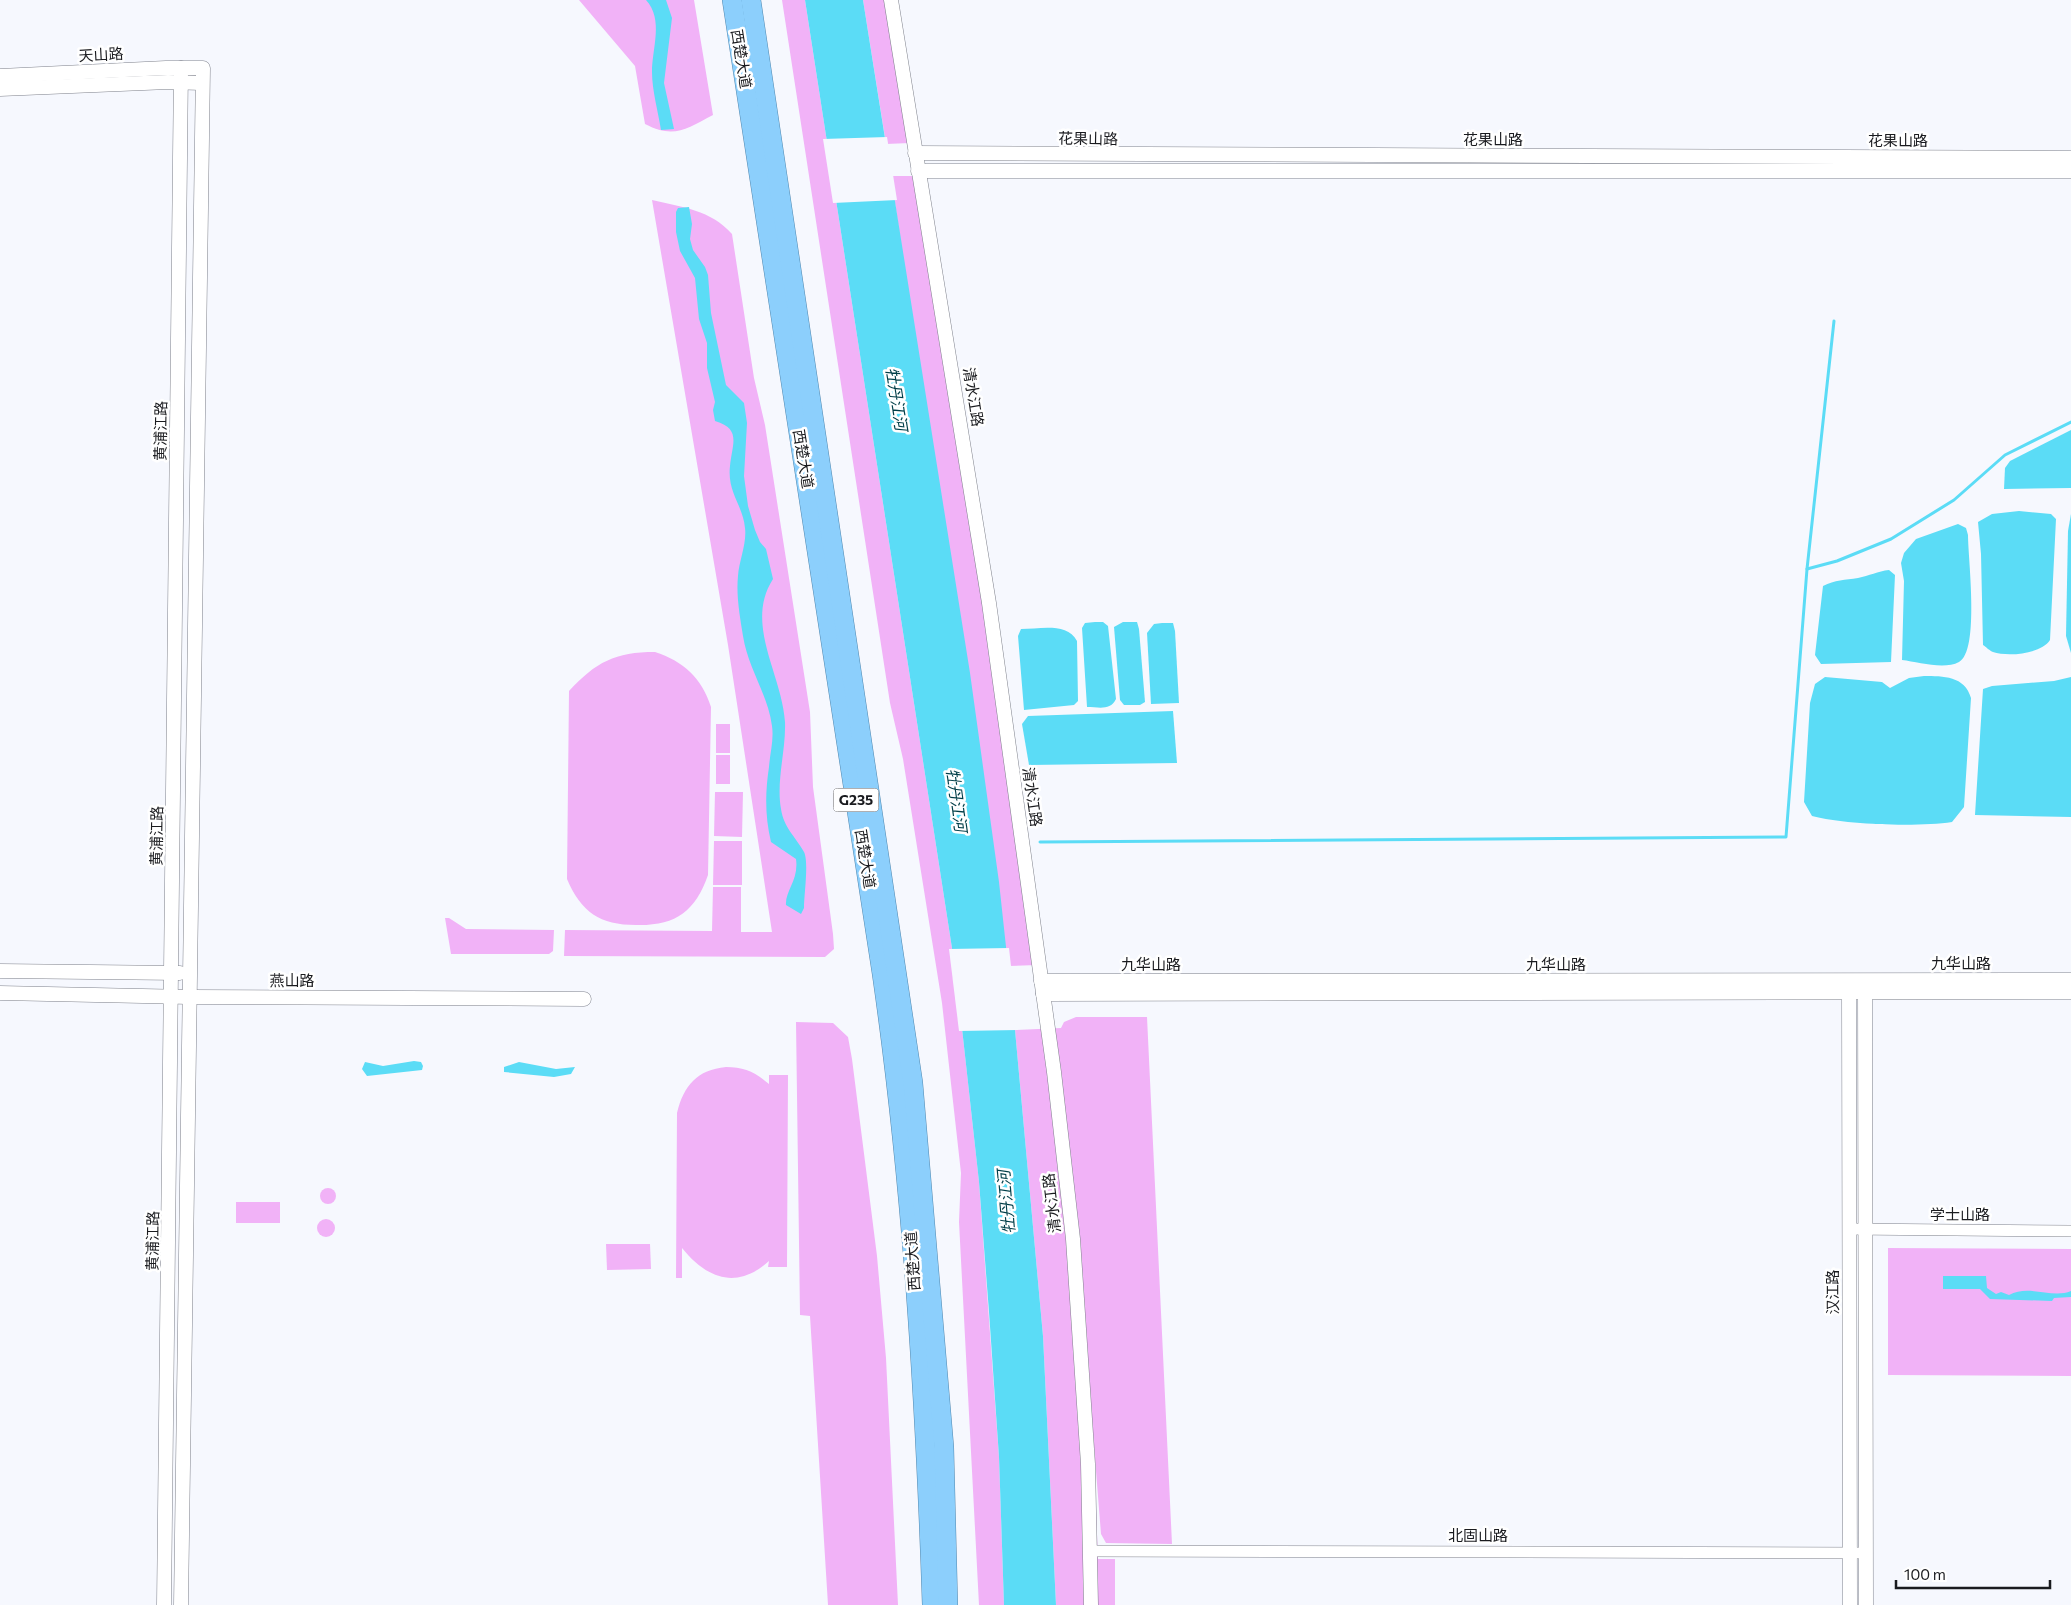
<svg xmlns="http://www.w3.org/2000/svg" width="2071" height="1605" viewBox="0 0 2071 1605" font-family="Commissioner,'Noto Sans SC',sans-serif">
  <rect width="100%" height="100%" fill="#f6f8fe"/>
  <!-- green -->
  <g fill="#f1b2f7">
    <path d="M 579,0 L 694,0 L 713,115 C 686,129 674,139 645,124 L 635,66 Z"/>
    <path d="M 782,0 L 805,0 L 956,974 L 979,1182 L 999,1457 L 1004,1605 L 979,1605 L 959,1222 L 961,1173 L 942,1003 L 903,759 L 890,703 Z"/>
    <path d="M 863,0 L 888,0 L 910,143 L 886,144 Z"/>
    <path d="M 891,176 L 914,176 L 977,559 L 1037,965 L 1008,966 Z"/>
    <path d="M 652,200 C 682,207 711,210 732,234 L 754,378 L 765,425 L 810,712 L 813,787 L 833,934 L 834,949 L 825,957 L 564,956 L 565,930 L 712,931 L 713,887 L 741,887 L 741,932 L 772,932 L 728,645 Z"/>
    <path d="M 655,652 C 683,661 702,678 711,707 L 708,875 C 695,912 675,926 636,925 C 600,925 581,912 567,879 L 569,691 C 596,662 615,652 655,652 Z"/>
    <rect x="716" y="724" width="14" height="29"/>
    <rect x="716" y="755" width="14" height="29"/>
    <path d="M 715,792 L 743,792 L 742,837 L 714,836 Z"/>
    <path d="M 714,841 L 742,841 L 742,885 L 713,885 Z"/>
    <path d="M 445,918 L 449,918 L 466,929 L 554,930 L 553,951 L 549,954 L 451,954 Z"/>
    <path d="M 1076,1017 L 1147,1017 L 1172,1544 L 1106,1543 L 1101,1534 L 1093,1433 L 1098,1559 L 1115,1559 L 1115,1605 L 1056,1605 L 1043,1336 L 1015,1030 L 1061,1028 L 1064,1022 Z"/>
    <path d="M 796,1022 L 833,1023 L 848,1037 L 852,1059 L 877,1256 L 886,1358 L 898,1605 L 828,1605 L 810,1316 L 800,1315 Z"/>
    <path d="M 726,1067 C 744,1067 755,1072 769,1084 L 769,1075 L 788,1075 L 787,1267 L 768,1267 L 769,1261 C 737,1290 707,1279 682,1248 L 682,1278 L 676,1278 L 677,1113 C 684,1085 697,1070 726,1067 Z"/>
    <circle cx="328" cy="1196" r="8"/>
    <rect x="236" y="1202" width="44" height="21"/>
    <circle cx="326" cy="1228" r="9"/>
    <path d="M 606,1244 L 650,1244 L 651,1269 L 607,1270 Z"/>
    <path d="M 1888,1248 L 2071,1249 L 2071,1376 L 1888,1375 Z"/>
  </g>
  <!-- water -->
  <g fill="#5bdcf6">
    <path d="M 646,0 L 666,0 L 672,18 L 664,83 L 674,129 L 661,130 C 658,111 652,90 652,72 C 652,48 664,20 646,0 Z"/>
    <path d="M 805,0 L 863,0 L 970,673 L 999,882 L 1015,1030 L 1043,1336 L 1056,1605 L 1004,1605 L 999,1457 L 989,1312 L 979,1182 L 956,974 Z"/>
    <path d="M 689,207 L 692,224 L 690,239 L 693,250 L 705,267 L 708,275 L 711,313 L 726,385 L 744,403 L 747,423 L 744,476 L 748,506 L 755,530 L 760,542 L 766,549 L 773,579 C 744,624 782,674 785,722 C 786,751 776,780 781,809 C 784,828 795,836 804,852 C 809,862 804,895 804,908 L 801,914 L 786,905 C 785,891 799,880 796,859 L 771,842 C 765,817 765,793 769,767 C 770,753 774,740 772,726 C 768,695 748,668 743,636 C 740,617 736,596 738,576 C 739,561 747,543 745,528 C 743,505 727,493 730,466 C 732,444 742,429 715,421 L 713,410 L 715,402 L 707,368 L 707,343 L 699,319 L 695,278 L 680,251 L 676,232 L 676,212 L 678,208 Z"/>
    <path d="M 2071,430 L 2071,488 L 2004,489 L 2005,468 L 2010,461 Z"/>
    <path d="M 2019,511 L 2051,514 L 2056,519 L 2050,640 C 2041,654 2008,657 1993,652 C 1990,651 1986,647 1983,645 L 1981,554 L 1978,522 L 1992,514 Z"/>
    <path d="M 2071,514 L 2071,653 L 2066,636 L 2068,531 Z"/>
    <path d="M 1958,524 L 1966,528 L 1968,535 C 1968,559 1980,651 1959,662 C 1944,670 1918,662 1902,660 L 1904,581 L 1901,563 L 1904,553 L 1916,539 Z"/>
    <path d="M 1889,570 L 1895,575 L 1891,662 L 1821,664 L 1815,655 L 1823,586 C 1835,580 1845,580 1858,578 C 1869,576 1878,571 1889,570 Z"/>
    <path d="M 1095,622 L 1103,622 L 1108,626 L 1116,699 C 1110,711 1099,707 1087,707 L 1082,628 L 1085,623 Z"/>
    <path d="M 1123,622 L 1137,622 L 1139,629 L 1145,702 L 1140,705 L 1124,705 L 1120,700 L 1114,627 Z"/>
    <path d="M 1162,623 L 1173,623 L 1175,631 L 1179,703 L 1151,704 L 1147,633 L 1154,624 Z"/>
    <path d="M 1021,629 C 1040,629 1067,622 1077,641 L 1078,701 L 1074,705 L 1024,710 L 1018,636 Z"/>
    <path d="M 1924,676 C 1943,676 1965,676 1971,698 L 1964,807 L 1952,822 C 1918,827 1846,825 1812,816 L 1804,802 L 1810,703 L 1815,684 L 1825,677 L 1882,682 L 1890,688 L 1909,678 Z"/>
    <path d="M 2071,677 L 2071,817 L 1975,815 L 1983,689 L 1992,686 L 2054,681 Z"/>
    <path d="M 1173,711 L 1177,763 L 1029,765 L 1022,724 L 1028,716 Z"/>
    <path d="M 414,1061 L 421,1062 L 423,1066 L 422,1070 L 367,1076 L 362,1069 L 365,1062 L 383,1066 Z"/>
    <path d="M 519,1062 L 556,1069 L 575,1067 L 571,1074 L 554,1077 L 504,1072 L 504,1067 Z"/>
    <path d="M 1943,1276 L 1986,1276 L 1987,1288 L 1996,1294 L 2001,1292 L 2009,1295 C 2029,1284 2052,1299 2071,1291 L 2071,1297 L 2054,1298 L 2052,1301 L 1990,1299 L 1980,1289 L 1943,1289 Z"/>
  </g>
  <!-- pier -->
  <g fill="#f6f8fe">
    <path d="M 887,137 L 897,200 L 833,203 L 823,139 Z"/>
    <path d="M 1009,948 L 1018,1030 L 959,1031 L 949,949 Z"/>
  </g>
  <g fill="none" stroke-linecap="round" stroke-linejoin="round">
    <!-- stream -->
    <g stroke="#5bdcf6" stroke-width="3">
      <path d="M 1807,569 L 1837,561 L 1891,539 L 1954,500 L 2005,455 L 2071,422"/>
      <path d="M 1040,842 L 1786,837 L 1807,569 L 1834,321"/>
    </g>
    <defs>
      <g id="minor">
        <path d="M 1849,1229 L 2071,1231"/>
        <path d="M 1090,1551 L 1866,1553"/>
      </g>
      <g id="tertiary">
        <path d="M 891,0 L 989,603 L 1054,1072 L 1073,1239 L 1088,1464 L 1091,1605"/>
        <path d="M 0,76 L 166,68 L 203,68 L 181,1605"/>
        <path d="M 0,89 L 168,82 L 202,83"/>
        <path d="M 915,153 L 2071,158"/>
        <path d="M 918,171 L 2071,171"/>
        <path d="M 0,971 L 180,973"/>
        <path d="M 1041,981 L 2071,980"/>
        <path d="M 1865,983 L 1866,1605"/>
        <path d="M 1849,985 L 1850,1605"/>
        <path d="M 0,993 L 190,997 L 584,999"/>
        <path d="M 1043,994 L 2071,992"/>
        <path d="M 164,1605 L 181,68"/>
      </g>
      <g id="trunk">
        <path d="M 732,0 L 882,974 C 912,1183 925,1394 932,1605"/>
        <path d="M 751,0 L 913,1083 L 944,1447 L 948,1605"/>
      </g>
    </defs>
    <!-- minor casing -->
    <use href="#minor" stroke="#7f828c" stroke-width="12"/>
    <!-- tertiary casing -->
    <use href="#tertiary" stroke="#7f828c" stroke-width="15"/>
    <!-- trunk casing -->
    <use href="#trunk" stroke="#5288af" stroke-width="20"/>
    <!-- minor -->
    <use href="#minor" stroke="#fff" stroke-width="11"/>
    <!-- tertiary -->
    <use href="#tertiary" stroke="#fff" stroke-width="14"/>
    <!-- trunk -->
    <use href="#trunk" stroke="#8ccffc" stroke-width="19"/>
  </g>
  <g text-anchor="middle" stroke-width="5" stroke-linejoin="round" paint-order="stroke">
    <!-- shield labels -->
    <rect fill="#fff" stroke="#5f5f62" stroke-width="1" x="833.5" y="788.5" width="45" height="23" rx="4"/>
    <g font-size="14" font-weight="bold" fill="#1a1b1f">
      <text x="856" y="805">G235</text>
    </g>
    <!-- street labels -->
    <g font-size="15" fill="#1a1b1f" stroke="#fff">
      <text transform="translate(101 55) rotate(-3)" y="5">天山路</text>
      <text transform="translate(741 59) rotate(81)" y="5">西楚大道</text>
      <text transform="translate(1088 139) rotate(1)" y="5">花果山路</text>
      <text x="1493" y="145">花果山路</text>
      <text x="1898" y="146">花果山路</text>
      <text transform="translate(973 397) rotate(81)" y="5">清水江路</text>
      <text transform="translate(161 431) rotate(-89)" y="5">黄浦江路</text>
      <text transform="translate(803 459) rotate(81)" y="5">西楚大道</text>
      <text transform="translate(1032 797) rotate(82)" y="5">清水江路</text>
      <text transform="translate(157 836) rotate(-89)" y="5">黄浦江路</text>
      <text transform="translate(865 859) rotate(81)" y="5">西楚大道</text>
      <text x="1961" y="969">九华山路</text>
      <text x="1151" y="970">九华山路</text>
      <text x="1556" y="970">九华山路</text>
      <text x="292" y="986">燕山路</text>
      <text transform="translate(1052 1203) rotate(-97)" y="5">清水江路</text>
      <text x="1960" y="1220">学士山路</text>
      <text transform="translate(153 1241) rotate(-89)" y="5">黄浦江路</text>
      <text transform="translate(913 1261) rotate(-94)" y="5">西楚大道</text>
      <text transform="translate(1833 1292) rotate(-90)" y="5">汉江路</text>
      <text x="1478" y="1541">北固山路</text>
    </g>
    <!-- water labels -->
    <g font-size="16" font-style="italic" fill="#003e48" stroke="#fff">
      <text transform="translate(897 399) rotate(81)" y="6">牡丹江河</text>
      <text transform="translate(957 800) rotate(82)" y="6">牡丹江河</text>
      <text transform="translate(1006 1202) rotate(-95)" y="6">牡丹江河</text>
    </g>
  </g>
  <!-- scale -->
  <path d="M1896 1580v8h154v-8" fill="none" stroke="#1a1b1f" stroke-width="2.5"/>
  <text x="1904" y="1580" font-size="15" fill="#1a1b1f" stroke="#ffffff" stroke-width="4" paint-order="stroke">100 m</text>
</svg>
